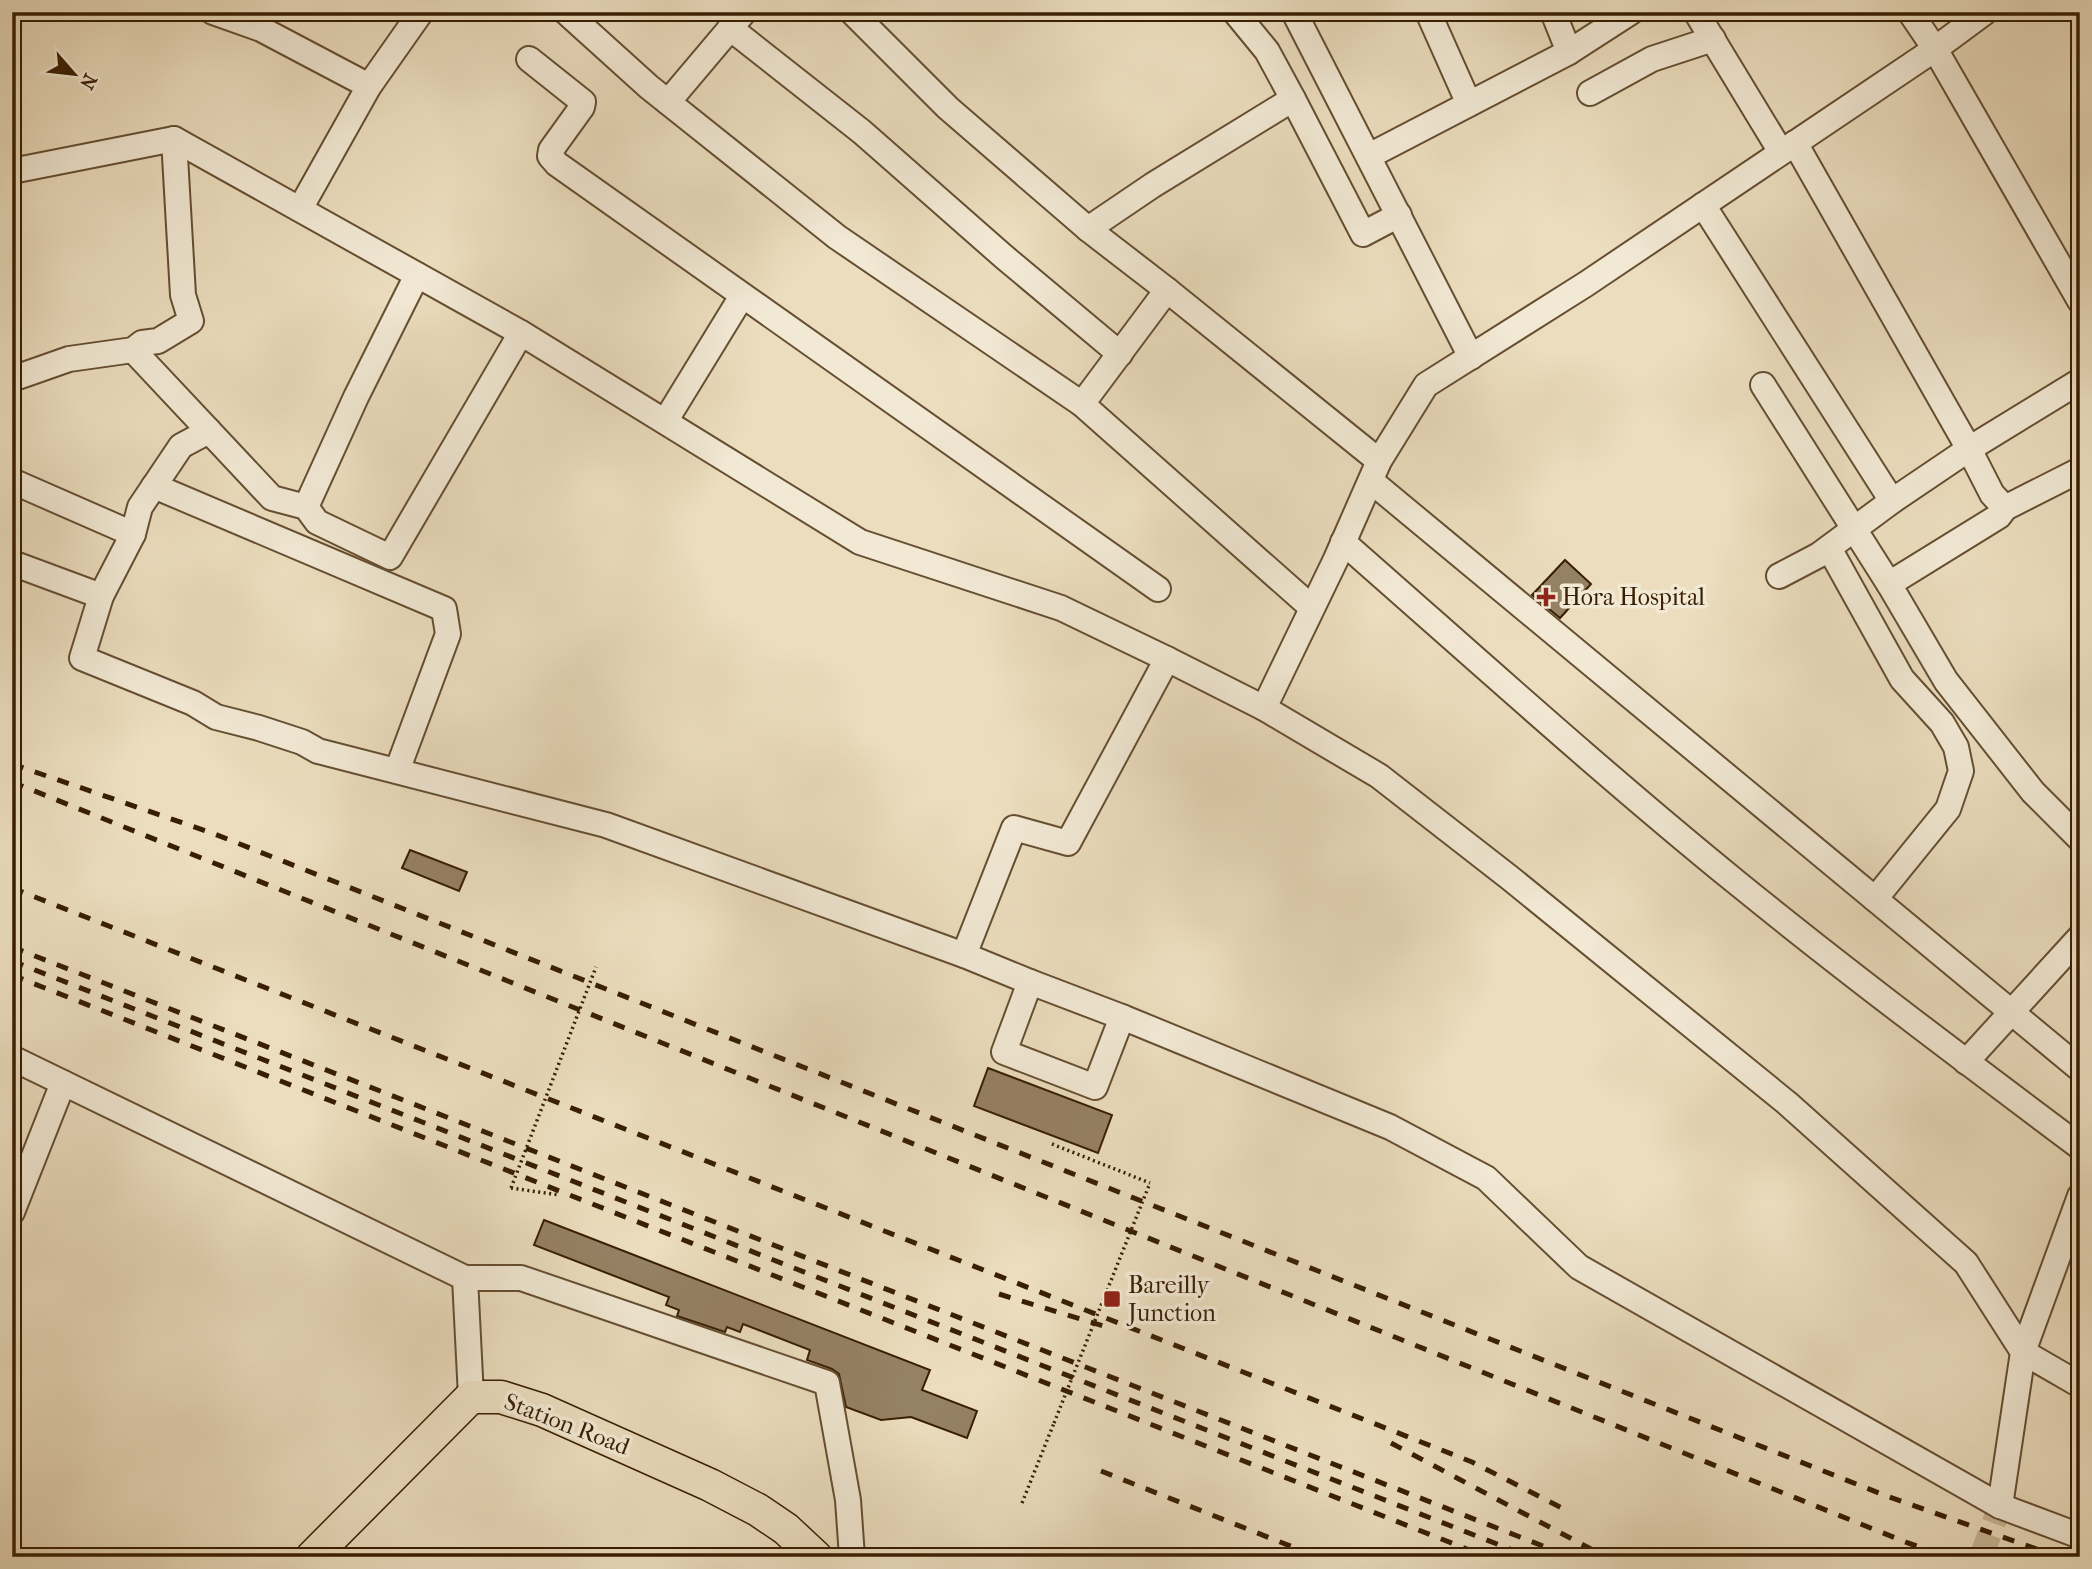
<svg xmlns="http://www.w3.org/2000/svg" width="2092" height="1569" viewBox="0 0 2092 1569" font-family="'IM FELL French Canon',serif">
  <rect width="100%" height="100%" fill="#ebddbe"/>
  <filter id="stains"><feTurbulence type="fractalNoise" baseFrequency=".00286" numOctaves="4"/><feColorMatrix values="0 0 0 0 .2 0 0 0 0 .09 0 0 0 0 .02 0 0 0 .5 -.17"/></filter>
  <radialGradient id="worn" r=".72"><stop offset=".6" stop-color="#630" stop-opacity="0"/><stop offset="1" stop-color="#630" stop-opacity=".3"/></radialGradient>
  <!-- building -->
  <g fill="#958164" stroke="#381e02" stroke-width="2">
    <path d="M 1565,560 L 1591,584 L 1560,618 L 1532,595 Z"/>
    <path d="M 410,850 L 467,872 L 459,891 L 402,868 Z"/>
    <path d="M 988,1068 L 1112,1115 L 1098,1153 L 974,1106 Z"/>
    <path d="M 544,1220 L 930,1370 L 922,1390 L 977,1411 L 967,1438 L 911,1417 L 881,1420 L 846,1407 L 839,1374 L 832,1369 L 807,1360 L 810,1350 L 743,1324 L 740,1332 L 727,1327 L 725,1332 L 677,1316 L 679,1310 L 666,1305 L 669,1297 L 534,1245 Z"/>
  </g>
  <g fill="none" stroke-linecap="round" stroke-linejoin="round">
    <!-- minor-tunnel -->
    <path stroke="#c7b798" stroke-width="24" stroke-dasharray="24 12" stroke-linecap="butt" d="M 1981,1557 L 2000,1506"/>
    <defs>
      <g id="minor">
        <path d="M 213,12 L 261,29 L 369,86"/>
        <path d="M 566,12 L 649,87 L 837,237 L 1082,404 L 1311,607"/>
        <path d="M 852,12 L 948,108 L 1088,229 L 1167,290 L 1379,461"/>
        <path d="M 1294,12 L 1471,357"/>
        <path d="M 1428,12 L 1469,104"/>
        <path d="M 1696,12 L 1781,152"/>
        <path d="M 1910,12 L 1935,49 L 2080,301"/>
        <path d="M 1985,12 L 1935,49 L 1586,284 L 1426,385 L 1379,461 L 1336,559 L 1264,708 L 1379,776 L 1510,878 L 1787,1103 L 1966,1263 L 2023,1352 L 2000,1506"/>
        <path d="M 730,28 L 862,132 L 1003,256 L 1120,354"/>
        <path d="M 1569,52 L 1631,12"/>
        <path d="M 529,59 L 583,102 L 582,107 L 551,150 L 550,156 L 557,164 L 1158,589"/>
        <path d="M 1590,93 L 1652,59 L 1713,39"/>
        <path d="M 1293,99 L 1363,234 L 1399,215"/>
        <path d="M 668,102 L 744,12"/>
        <path d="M 1795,143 L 1969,449 L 1992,494 L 2005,508"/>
        <path d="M 1369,156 L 1569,52 L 1553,12"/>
        <path d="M 12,171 L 174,139 L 521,333 L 860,542 L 1061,608 L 1167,659 L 1264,708"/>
        <path d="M 1703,205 L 1892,501"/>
        <path d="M 300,209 L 369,86 L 421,12"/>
        <path d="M 1088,229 L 1153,185 L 1293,99 L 1267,51 L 1235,12"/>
        <path d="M 133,350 L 272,498 L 306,507 L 317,522 L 390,557 L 521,333"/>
        <path d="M 12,379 L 69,359 L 133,350 L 142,343 L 158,341 L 191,321 L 183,295 L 174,139"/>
        <path d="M 1763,385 L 1889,584 L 1946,681 L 2033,792 L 2080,839"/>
        <path d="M 1082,404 L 1167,290"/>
        <path d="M 666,420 L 742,296"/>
        <path d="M 12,481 L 133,534 L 101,596 L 82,658 L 193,703 L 216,717 L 259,728 L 302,742 L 318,751 L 606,825 L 964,955"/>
        <path d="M 1371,481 L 2080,1069"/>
        <path d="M 154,486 L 444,609 L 448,634 L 397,771"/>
        <path d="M 306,507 L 356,397 L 417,275"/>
        <path d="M 133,534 L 140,507 L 181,446 L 209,431"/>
        <path d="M 1343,542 C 1473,656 1602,773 1736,882 C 1848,973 1964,1060 2080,1147"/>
        <path d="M 1829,548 L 1902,679 L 1942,723 L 1956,747 L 1961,771 L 1948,809 L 1875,899"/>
        <path d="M 12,563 L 101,596"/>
        <path d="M 1779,576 L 1819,555 L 1892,501 L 1969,449 L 2080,381"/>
        <path d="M 1889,584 L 1999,516 L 2005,508 L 2080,470"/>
        <path d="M 1030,982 L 964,955 L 1014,828 L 1068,843 L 1167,659"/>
        <path d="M 1030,982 L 1122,1017 L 1095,1087 L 1004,1052 Z"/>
        <path d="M 1122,1017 L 1390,1127 L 1486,1178 L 1579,1267 L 2000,1506 L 2080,1536"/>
        <path d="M 12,1058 L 465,1278 L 521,1278 L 827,1383 L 848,1500 L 852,1557"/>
        <path d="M 1966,1062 L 2080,937"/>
        <path d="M 2080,1196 L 2023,1352 L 2080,1385"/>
        <path d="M 12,1212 L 63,1083"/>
        <path d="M 465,1278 L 471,1397"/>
      </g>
      <path id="major" d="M 312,1557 L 471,1397 L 501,1397 L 542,1410 L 710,1485 L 758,1510 L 786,1529 L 816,1557"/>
    </defs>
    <!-- minor casing -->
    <use href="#minor" stroke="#654e31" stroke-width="28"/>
    <!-- major casing -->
    <use href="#major" stroke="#381e02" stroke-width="35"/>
    <!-- path -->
    <g stroke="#381e02" stroke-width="3.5" stroke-dasharray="2 3.5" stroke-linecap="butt">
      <path d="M 1052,1144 L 1150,1183"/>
      <path d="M 511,1188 L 559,1195"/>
      <path d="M 1022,1503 L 1054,1423"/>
    </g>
    <!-- minor -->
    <use href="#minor" stroke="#f2e9d5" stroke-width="24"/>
    <!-- major -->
    <use href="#major" stroke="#ebddbe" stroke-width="32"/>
    <!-- rail -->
    <g stroke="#381e02" stroke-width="5" stroke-dasharray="12 12" stroke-linecap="butt">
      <path d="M 12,764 L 212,833 L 1884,1495 L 2059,1557"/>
      <path d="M 12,782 L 1908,1543 L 1951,1557"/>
      <path d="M 12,888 L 1472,1462 L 1562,1508"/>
      <path d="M 12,947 L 1571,1557"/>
      <path d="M 12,961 L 1530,1557"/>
      <path d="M 12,975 L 1487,1557"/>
      <path d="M 999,1294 L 1113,1329"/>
      <path d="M 1391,1443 L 1606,1557"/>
      <path d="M 1101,1471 L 1318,1557"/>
    </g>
    <!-- path-bridge -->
    <g stroke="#381e02" stroke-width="3.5" stroke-dasharray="2 3.5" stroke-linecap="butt">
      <path d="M 511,1188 L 596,967"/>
      <path d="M 1054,1423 L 1150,1183"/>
    </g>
  </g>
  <!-- markers -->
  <g fill="#8f2418" stroke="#f2e9d5" stroke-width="2.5">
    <path d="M1542.5 586.5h7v7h7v7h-7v7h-7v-7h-7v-7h7z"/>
    <rect x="1103" y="1290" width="18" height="18" rx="3.5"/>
  </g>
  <g text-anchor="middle" stroke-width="7" stroke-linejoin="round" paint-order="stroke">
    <!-- poi labels -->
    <g font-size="24" fill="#381e02" stroke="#f2e9d5" text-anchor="start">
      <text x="1562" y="605">Hora Hospital</text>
      <text x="1128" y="1293">Bareilly<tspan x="1128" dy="28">Junction</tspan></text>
    </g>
    <!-- street labels -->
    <g font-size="24" fill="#381e02" stroke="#f2e9d5">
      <text transform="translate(567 1424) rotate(21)" y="8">Station Road</text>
    </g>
  </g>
  <!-- margin -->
  <rect width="2092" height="1569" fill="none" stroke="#ebddbe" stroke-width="42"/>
  <rect x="14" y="14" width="2064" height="1541" fill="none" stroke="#381e02" stroke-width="3.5"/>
  <rect x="21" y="21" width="2050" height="1527" fill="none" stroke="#381e02" stroke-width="2"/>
  <!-- north arrow -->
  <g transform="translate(74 74) rotate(118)" stroke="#f2e9d5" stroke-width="5" paint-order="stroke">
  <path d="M0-5L12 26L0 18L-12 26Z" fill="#381e02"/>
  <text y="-10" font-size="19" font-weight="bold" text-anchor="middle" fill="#381e02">N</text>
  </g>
  <rect width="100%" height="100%" filter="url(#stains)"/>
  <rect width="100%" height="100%" fill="url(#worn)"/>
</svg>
